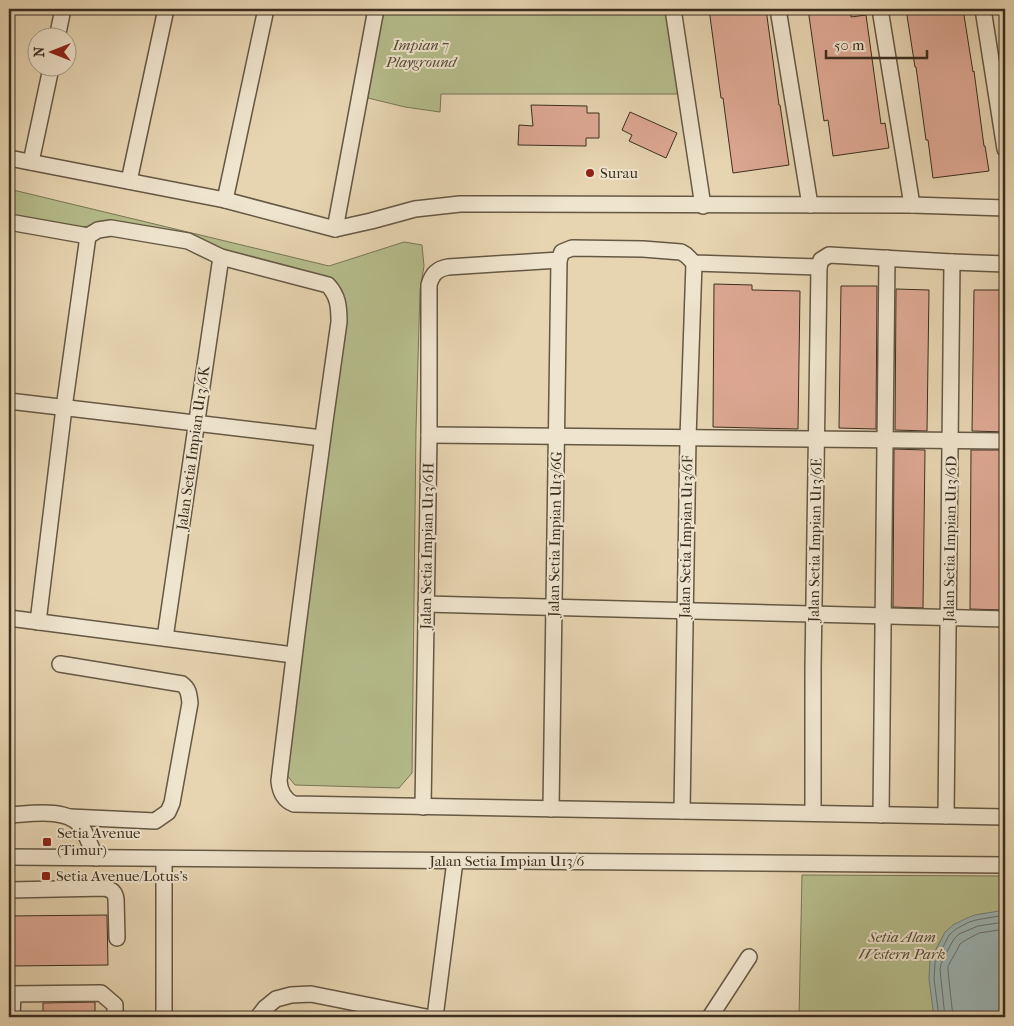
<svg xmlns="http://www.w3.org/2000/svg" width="1014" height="1026" viewBox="0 0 1014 1026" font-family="'IM FELL French Canon',serif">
  <rect width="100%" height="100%" fill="#e7d5b2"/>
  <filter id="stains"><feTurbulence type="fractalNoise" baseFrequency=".004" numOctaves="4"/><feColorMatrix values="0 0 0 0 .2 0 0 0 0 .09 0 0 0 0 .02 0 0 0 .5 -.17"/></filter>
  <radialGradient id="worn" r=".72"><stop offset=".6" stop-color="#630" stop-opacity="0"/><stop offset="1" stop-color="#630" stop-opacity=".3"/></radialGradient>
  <!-- green -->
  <g fill="#b6bd8c" stroke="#787656">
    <path d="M 382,9 L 667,9 L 679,94 L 441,94 L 440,112 L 405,107 L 368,98 Z"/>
    <path d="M 9,189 L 329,266 L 404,242 L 422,245 L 424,266 L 420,290 L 416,429 L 412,773 L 399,788 L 295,785 L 285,773 L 345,319 L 333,293 L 199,252 L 96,226 L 67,227 L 9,216 Z"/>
    <path d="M 802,875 L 1005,876 L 1005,1017 L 799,1017 Z"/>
  </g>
  <!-- water -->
  <path fill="#9bb6b7" stroke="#74807b" d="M 1005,910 L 1005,1017 L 934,1017 L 929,979 L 930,961 L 945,932 L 953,925 L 967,918 L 975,915 Z"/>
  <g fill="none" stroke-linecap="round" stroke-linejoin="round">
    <!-- shore -->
    <g stroke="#6a726c" stroke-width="1">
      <path d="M 939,1017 L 934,979 L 935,963 L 949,935 L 956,929 L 969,922 L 976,920 L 1005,915"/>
      <path d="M 945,1017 L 940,970 L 941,964 L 950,946 L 954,939 L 959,934 L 978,926 L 1005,922"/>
      <path d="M 953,1017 L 948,971 L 948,966 L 957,950 L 960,944 L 964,941 L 979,933 L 1005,929"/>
    </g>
  </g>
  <!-- building -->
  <g fill="#dea894" stroke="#3a2e20">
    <path d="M 709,9 L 766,9 L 779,105 L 780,105 L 789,165 L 733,173 L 723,98 L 721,98 Z"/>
    <path d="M 808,9 L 850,9 L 851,17 L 866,15 L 881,124 L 885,123 L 889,148 L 833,156 L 828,120 L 824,121 Z"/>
    <path d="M 906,9 L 963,9 L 973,72 L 974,71 L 984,146 L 985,146 L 989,171 L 933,178 L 928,140 L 926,140 L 916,67 L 915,67 Z"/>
    <path d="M 531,105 L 587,106 L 587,113 L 599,113 L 599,138 L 586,138 L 586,146 L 518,145 L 519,125 L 533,126 Z"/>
    <path d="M 630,112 L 677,133 L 666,158 L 629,141 L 632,135 L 622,130 Z"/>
    <path d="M 714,284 L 752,285 L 752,290 L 800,291 L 798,429 L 713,427 Z"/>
    <path d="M 841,286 L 877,286 L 876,429 L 839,428 Z"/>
    <path d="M 896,289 L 929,290 L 927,431 L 895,430 Z"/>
    <path d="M 974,290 L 1005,290 L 1005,432 L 972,431 Z"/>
    <path d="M 894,449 L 925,450 L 923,608 L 893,607 Z"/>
    <path d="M 971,450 L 1005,450 L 1003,610 L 970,609 Z"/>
    <path d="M 107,915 L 108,965 L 9,966 L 9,916 Z"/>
    <path d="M 95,1002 L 95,1017 L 43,1017 L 43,1003 Z"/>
  </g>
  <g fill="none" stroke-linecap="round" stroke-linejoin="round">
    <defs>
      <g id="minor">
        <path d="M 673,9 L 703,206"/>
        <path d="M 778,9 L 810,205"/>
        <path d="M 880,9 L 912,205"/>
        <path d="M 983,9 L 1005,149"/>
        <path d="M 57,38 L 63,9"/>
        <path d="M 9,158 L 225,200 L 335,229 L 371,221 L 415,209 L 460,204 L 912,205 L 1005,208"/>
        <path d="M 31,162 L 51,68"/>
        <path d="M 129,181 L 166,9"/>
        <path d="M 225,200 L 266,9"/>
        <path d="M 9,222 L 88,236 L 98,230 L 111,228 L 188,241 L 221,257 L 328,285 C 338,296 339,306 339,322 C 317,475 297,628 279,781 C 280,792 284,800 294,804 L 1005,817"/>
        <path d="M 335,229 L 376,9"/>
        <path d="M 9,401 L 322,438"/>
        <path d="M 429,435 L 1005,441"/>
        <path d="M 426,604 L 1005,619"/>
        <path d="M 9,618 L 293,655"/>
        <path d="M 38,622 L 64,408 L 88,236"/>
        <path d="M 165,638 L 221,257"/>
        <path d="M 60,664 L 182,684 C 189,689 189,695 190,703 L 172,803 L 168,812 L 155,821 L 70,817"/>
        <path d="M 423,807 L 429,435 L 429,285 C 432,274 437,269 448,267 L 559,260 L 562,252 L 572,248 L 643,249 L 681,252 L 686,255 L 694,263 L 819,267 L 821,260 L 829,255 L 952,262 L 1005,264"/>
        <path d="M 551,809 L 559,260"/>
        <path d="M 682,811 L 688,438 L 694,263"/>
        <path d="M 813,813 L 813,668 L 819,267"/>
        <path d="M 9,815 C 29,814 67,807 81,826 C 87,835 91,848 96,858"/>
        <path d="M 881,815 L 887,258"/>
        <path d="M 946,816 L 952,262"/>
        <path d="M 9,857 L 1005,865"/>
        <path d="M 164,859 L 164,1017"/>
        <path d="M 9,890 L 105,888 C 112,890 115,892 116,899 L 117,938"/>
        <path d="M 9,994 L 101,993 L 115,1005 L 115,1017"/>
        <path d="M 12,1017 L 13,994"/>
        <path d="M 258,1017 L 265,1008 L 276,999 L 291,995 L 311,994 L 426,1017"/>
        <path d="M 435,1017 L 455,861"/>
        <path d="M 710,1017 L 749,957"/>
      </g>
    </defs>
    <!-- minor casing -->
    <use href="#minor" stroke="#655844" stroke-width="18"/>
    <!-- minor -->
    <use href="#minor" stroke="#efe4cd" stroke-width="15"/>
  </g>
  <!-- markers -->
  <g fill="#8f2418" stroke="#efe4cd" stroke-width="2">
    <circle cx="590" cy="173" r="5"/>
    <rect x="42" y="837" width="10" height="10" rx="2.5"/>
    <rect x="41" y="871" width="10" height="10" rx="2.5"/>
  </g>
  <g text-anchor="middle" stroke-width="4" stroke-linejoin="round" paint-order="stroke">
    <!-- park labels -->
    <g font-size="15" font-style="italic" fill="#534b36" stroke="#efe4cd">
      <text x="421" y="50">Impian 7<tspan x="421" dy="17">Playground</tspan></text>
      <text x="902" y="942">Setia Alam<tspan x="902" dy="17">Western Park</tspan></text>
    </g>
    <!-- poi labels -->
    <g font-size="15" fill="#3a2e20" stroke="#efe4cd" text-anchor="start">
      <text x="600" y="178">Surau</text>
      <text x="57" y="838">Setia Avenue<tspan x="57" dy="17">(Timur)</tspan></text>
      <text x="56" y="881">Setia Avenue/Lotus's</text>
    </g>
    <!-- street labels -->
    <g font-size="15" fill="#3a2e20" stroke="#efe4cd">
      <text transform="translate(193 448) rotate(-82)" y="5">Jalan Setia Impian U13/6K</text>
      <text transform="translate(555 534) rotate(-89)" y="5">Jalan Setia Impian U13/6G</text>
      <text transform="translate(686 537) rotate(-89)" y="5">Jalan Setia Impian U13/6F</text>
      <text transform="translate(950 539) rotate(-89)" y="5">Jalan Setia Impian U13/6D</text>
      <text transform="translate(815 540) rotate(-89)" y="5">Jalan Setia Impian U13/6E</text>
      <text transform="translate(427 546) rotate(-89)" y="5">Jalan Setia Impian U13/6H</text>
      <text x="507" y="866">Jalan Setia Impian U13/6</text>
    </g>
  </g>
  <!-- margin -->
  <rect width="1014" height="1026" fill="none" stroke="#e7d5b2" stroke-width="30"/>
  <rect x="10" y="10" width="994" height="1006" fill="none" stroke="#3a2e20" stroke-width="2.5"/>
  <rect x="15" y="15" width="984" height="996" fill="none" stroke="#3a2e20"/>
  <!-- north arrow -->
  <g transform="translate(52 52) rotate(270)"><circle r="24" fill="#efe4cd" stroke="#a79b88"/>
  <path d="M0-4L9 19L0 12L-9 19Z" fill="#8f2418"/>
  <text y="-8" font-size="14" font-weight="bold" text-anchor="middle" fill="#3a2e20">N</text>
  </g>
  <!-- scale -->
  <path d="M826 50v8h101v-8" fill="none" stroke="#3a2e20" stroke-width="2.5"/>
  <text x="834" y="50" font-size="15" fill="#3a2e20" stroke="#efe4cd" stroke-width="4" paint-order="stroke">50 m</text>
  <rect width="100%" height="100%" filter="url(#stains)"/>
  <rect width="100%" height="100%" fill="url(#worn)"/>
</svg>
